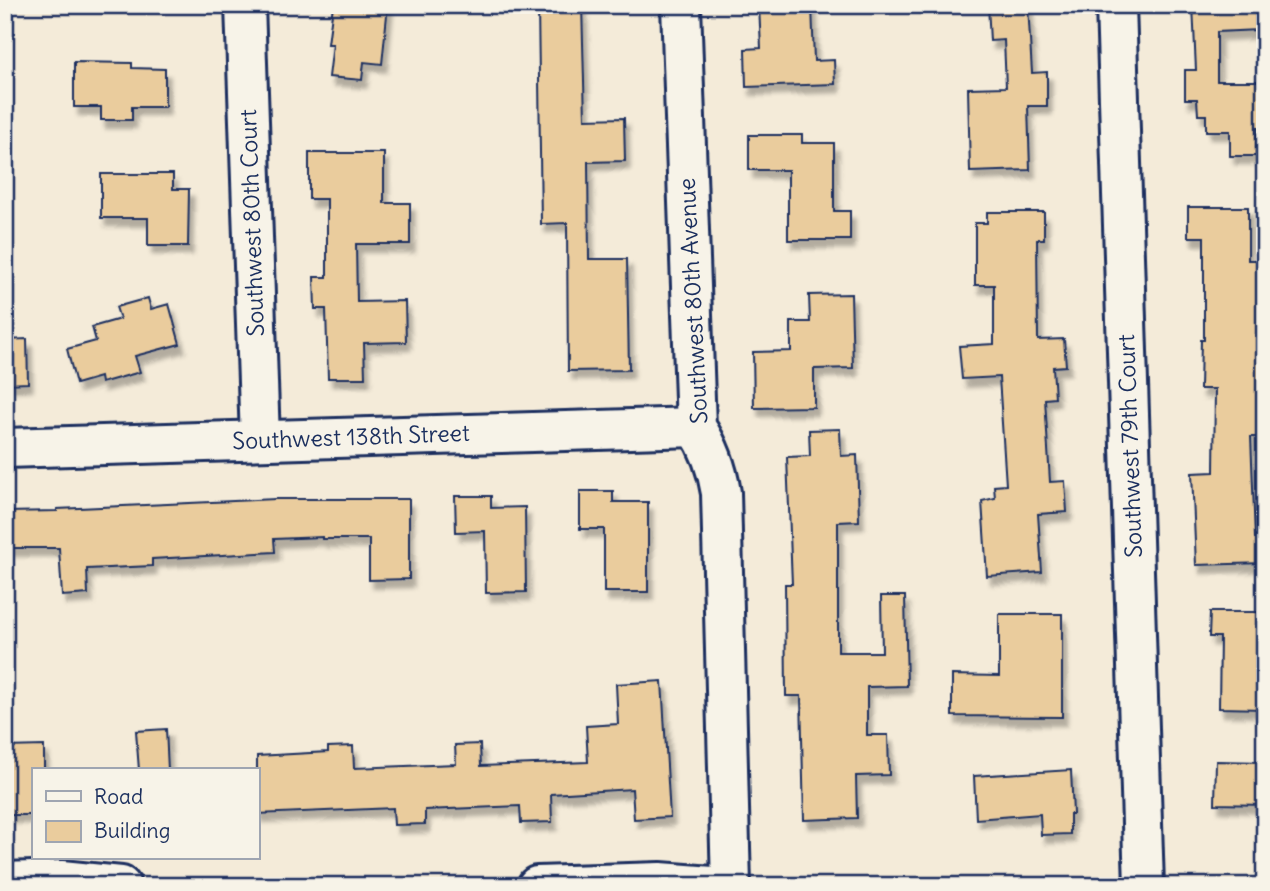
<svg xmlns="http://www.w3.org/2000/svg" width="1270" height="891" viewBox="0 0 1270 891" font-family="Delius,sans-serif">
  <defs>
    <filter id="shadow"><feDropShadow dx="4.5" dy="8" stdDeviation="2" flood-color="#0004"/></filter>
  </defs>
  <rect width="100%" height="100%" fill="#f4ebd9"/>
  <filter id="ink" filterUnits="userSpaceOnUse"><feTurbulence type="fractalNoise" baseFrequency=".0143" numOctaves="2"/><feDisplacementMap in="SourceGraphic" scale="14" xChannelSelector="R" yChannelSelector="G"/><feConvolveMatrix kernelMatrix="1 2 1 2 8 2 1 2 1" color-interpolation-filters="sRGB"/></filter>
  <g filter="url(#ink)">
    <!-- building -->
    <g fill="#eacc9d" stroke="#1b2f5e" stroke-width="2" filter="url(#shadow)">
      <path d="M 333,5 L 388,5 L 382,64 L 364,62 L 362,80 L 329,77 L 333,44 L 328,44 Z"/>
      <path d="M 538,5 L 582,5 L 585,119 L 624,118 L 625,161 L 588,162 L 589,259 L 627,259 L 629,370 L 568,371 L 567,223 L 541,224 Z"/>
      <path d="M 759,5 L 812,5 L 814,61 L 834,60 L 835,84 L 746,87 L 745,49 L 761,48 Z"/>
      <path d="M 988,5 L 1028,5 L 1032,73 L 1047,72 L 1047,106 L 1028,106 L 1030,170 L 970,172 L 968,88 L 1006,87 L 1004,40 L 990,41 Z"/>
      <path d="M 1193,5 L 1257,5 L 1258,30 L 1217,32 L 1217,81 L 1265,81 L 1265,128 L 1257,127 L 1256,156 L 1230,156 L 1230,131 L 1206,131 L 1206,115 L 1198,115 L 1197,99 L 1185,99 L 1185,70 L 1196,70 Z"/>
      <path d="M 74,62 L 132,63 L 132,68 L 165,69 L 165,107 L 132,107 L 132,120 L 101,120 L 101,107 L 74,107 Z"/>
      <path d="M 749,135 L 802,135 L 802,143 L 834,143 L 834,211 L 850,211 L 850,240 L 788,240 L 788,170 L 749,170 Z"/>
      <path d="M 309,153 L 384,153 L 384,203 L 410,203 L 410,244 L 356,244 L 357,302 L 405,301 L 406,342 L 364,343 L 365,378 L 328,378 L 326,309 L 315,309 L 314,277 L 327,277 L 327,199 L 309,199 Z"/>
      <path d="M 101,174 L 173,174 L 173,189 L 189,189 L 188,246 L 148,246 L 148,218 L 101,218 Z"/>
      <path d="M 1188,207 L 1248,207 L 1248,260 L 1265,260 L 1264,437 L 1251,437 L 1255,538 L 1265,538 L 1265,563 L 1196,565 L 1192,473 L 1214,472 L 1215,389 L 1200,389 L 1201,340 L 1204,340 L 1204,237 L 1188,237 Z"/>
      <path d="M 987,212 L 1044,212 L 1044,239 L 1037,239 L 1038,340 L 1064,339 L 1066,366 L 1053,367 L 1055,398 L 1045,399 L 1050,482 L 1065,481 L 1067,512 L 1038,514 L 1042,572 L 987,576 L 982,501 L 995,498 L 994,486 L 1006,485 L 999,377 L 962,379 L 959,346 L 994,344 L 994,285 L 975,285 L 975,223 L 987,223 Z"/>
      <path d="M 851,294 L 853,368 L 814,369 L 814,407 L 754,408 L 753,352 L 791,351 L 791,322 L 810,322 L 809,295 Z"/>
      <path d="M 148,298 L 151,309 L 169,304 L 180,344 L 135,356 L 140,372 L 101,383 L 100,377 L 76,384 L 67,349 L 96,341 L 92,327 L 120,319 L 116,307 Z"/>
      <path d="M 27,339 L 28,383 L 5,384 L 5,340 Z"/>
      <path d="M 840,429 L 841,456 L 857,455 L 859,521 L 838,522 L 838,652 L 882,652 L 881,596 L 905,596 L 907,686 L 867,687 L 867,735 L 888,735 L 889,775 L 856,776 L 857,818 L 804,820 L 801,696 L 786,696 L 785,584 L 792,584 L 787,457 L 810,456 L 809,430 Z"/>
      <path d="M 580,491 L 613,491 L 613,502 L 648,502 L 648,592 L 604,592 L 604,529 L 580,529 Z"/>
      <path d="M 455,496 L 491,496 L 491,508 L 525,507 L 526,592 L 486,593 L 485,531 L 456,532 Z"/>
      <path d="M 276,499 L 409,499 L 409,579 L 369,580 L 369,539 L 322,539 L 322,537 L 274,539 L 275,552 L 152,559 L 152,566 L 87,569 L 88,594 L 62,596 L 59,548 L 5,548 L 5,512 L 57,511 L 57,509 Z"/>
      <path d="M 1210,612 L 1265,612 L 1265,709 L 1219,708 L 1220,637 L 1209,637 Z"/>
      <path d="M 999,614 L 1062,614 L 1062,717 L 952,716 L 952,675 L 999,676 Z"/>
      <path d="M 662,681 L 670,817 L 634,819 L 632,789 L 551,794 L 552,822 L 521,823 L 520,806 L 425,810 L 425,824 L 394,825 L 393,808 L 257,814 L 257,756 L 328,752 L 328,747 L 353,746 L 354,768 L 456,764 L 455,745 L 480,744 L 481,766 L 588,762 L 586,726 L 618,724 L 616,684 Z"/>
      <path d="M 166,729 L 168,770 L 139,770 L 136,731 Z"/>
      <path d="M 44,746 L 44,770 L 33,770 L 33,815 L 5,815 L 5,747 Z"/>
      <path d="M 1216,761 L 1265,762 L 1265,805 L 1215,804 Z"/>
      <path d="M 1071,770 L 1073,814 L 1070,814 L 1070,834 L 1041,835 L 1040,814 L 976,819 L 974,776 Z"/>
    </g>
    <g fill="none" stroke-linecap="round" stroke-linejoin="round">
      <defs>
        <g id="minor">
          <path d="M 245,5 L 260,440"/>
          <path d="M 681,5 L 696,427 C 710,448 717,468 721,493 L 731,886"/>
          <path d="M 1116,5 L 1144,886"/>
          <path d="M 5,448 L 696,427"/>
          <path d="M 5,882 L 61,880 L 121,886"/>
          <path d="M 537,886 L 660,882 L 712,886"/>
        </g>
      </defs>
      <!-- minor casing -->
      <use href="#minor" stroke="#1b2f5e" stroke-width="44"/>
      <!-- minor -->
      <use href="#minor" stroke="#f7f3e8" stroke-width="38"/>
    </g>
  </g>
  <g text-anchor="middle" stroke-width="5" stroke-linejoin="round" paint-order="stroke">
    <!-- street labels -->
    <g font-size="23" fill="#1b2f5e" stroke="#f7f3e8">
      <text transform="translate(252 223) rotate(-92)" y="8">Southwest 80th Court</text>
      <text transform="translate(693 301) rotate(-93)" y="8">Southwest 80th Avenue</text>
      <text transform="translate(351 437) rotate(-2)" y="8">Southwest 138th Street</text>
      <text transform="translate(1130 446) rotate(-92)" y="8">Southwest 79th Court</text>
    </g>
  </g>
  <!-- margin -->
  <rect width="1270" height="891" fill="none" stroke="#f7f3e8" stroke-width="28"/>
  <rect x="14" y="14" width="1242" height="863" fill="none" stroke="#1b2f5e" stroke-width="2.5" filter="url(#ink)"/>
  <!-- legend -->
  <rect x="32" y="768" width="228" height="91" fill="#f7f3e8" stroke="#9fa5b1" stroke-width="2"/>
  <rect x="46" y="791" width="35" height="10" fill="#f7f3e8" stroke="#9fa5b1" stroke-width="2"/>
  <text x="94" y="804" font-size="21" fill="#1b2f5e">Road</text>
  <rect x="46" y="821" width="35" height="21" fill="#eacc9d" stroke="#9fa5b1" stroke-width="2"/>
  <text x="94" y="838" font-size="21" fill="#1b2f5e">Building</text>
</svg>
